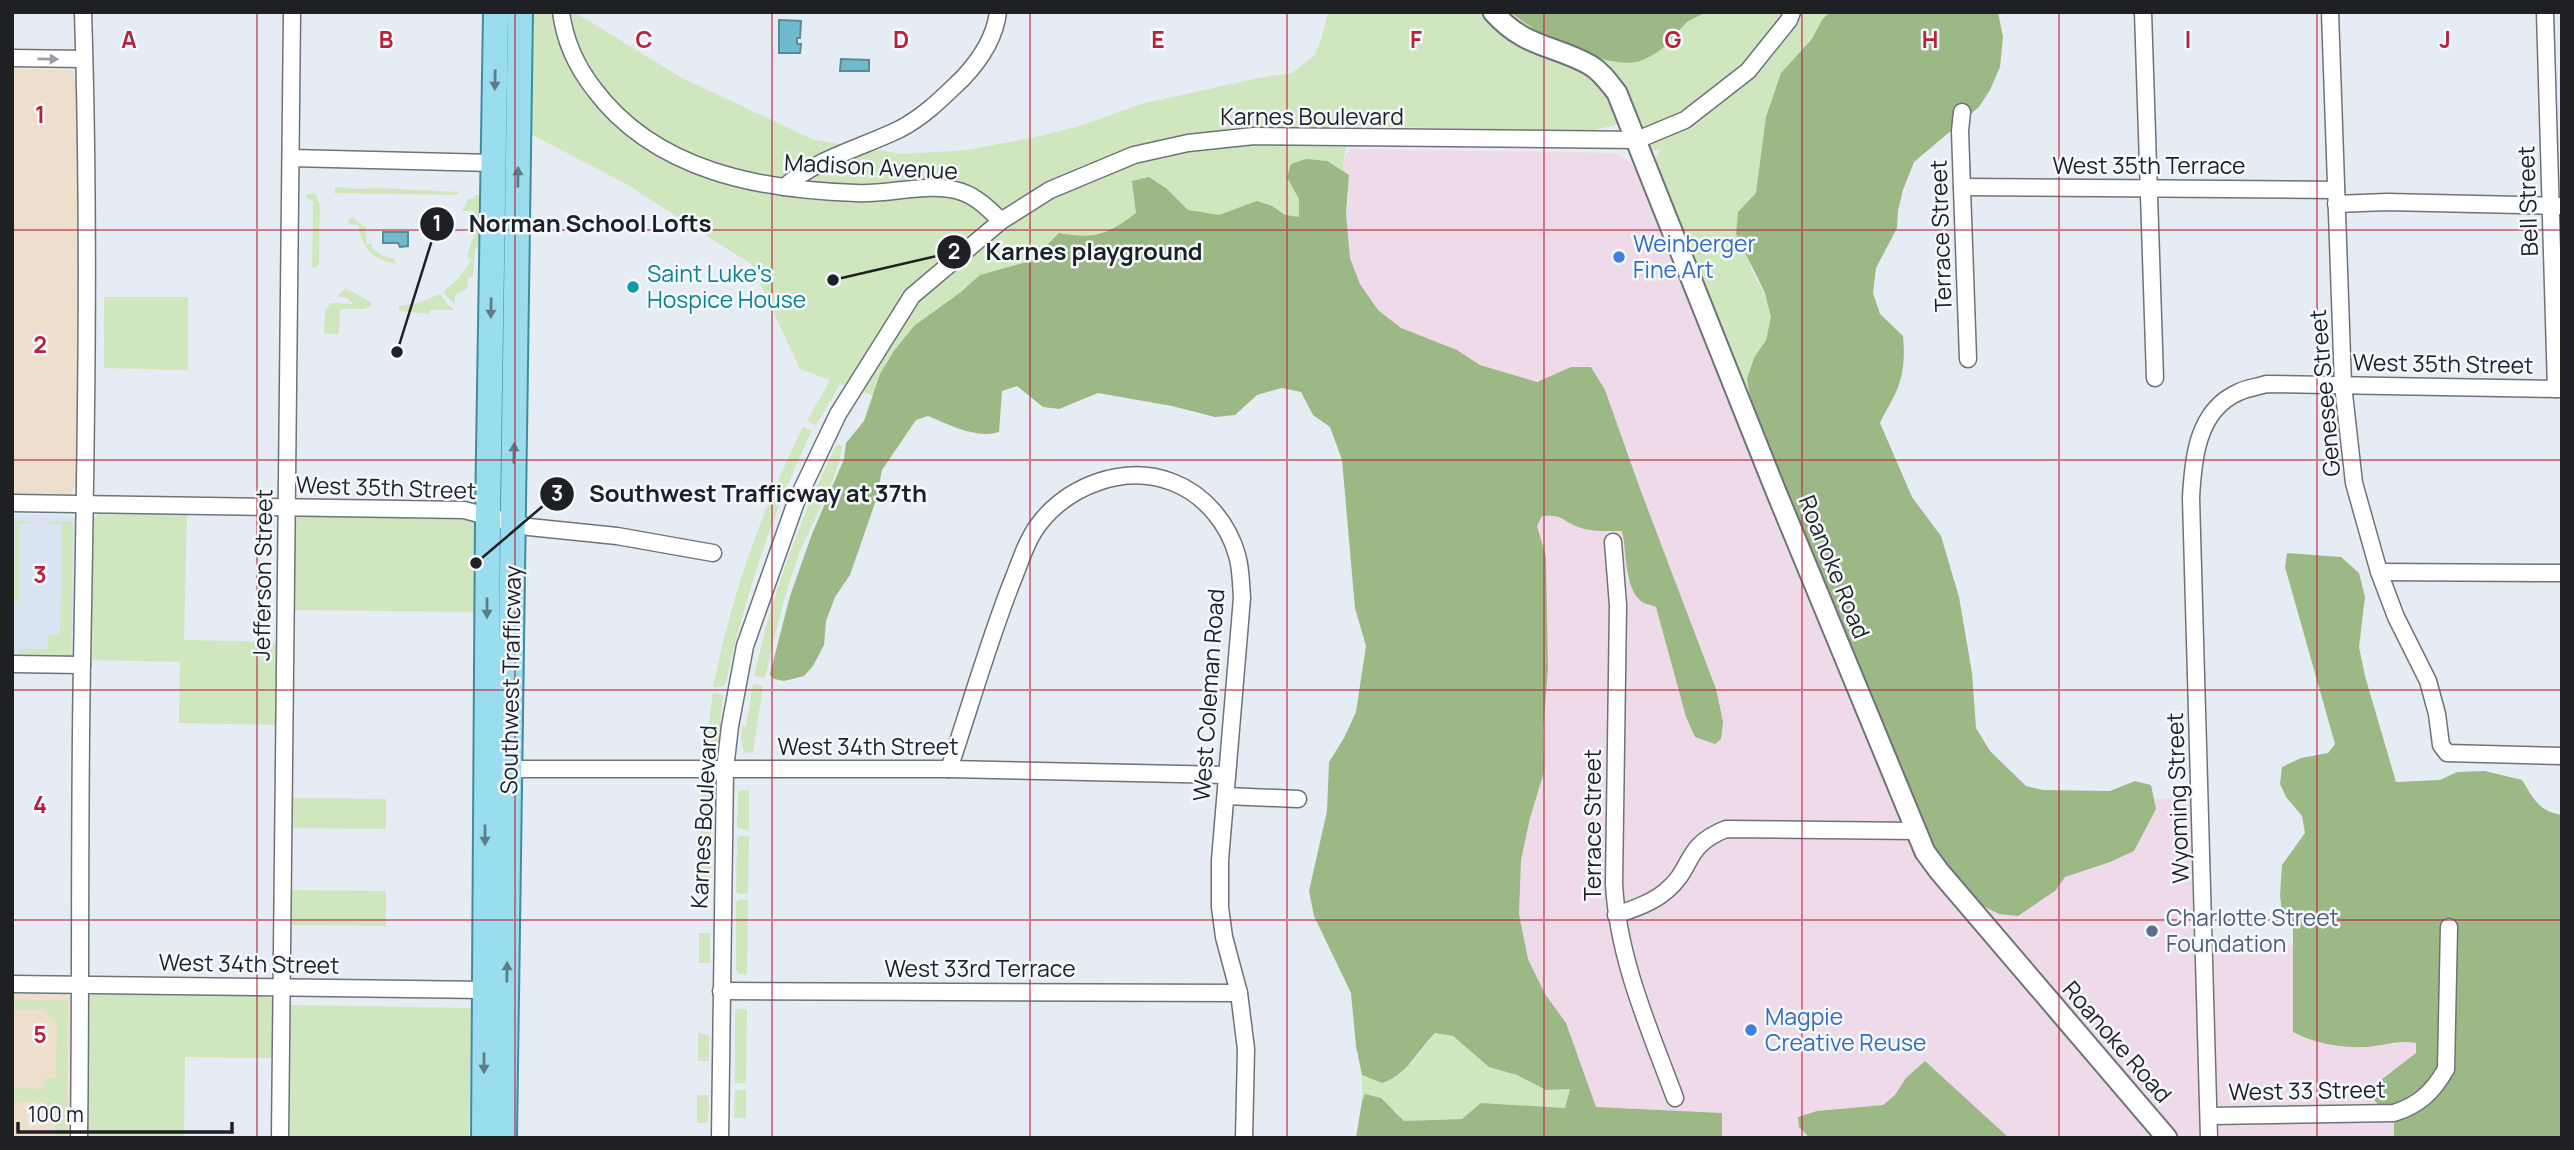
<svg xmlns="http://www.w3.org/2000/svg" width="2574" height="1150" viewBox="0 0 2574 1150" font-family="Manrope,sans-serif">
  <rect width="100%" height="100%" fill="#e6ecf4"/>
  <!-- commercial -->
  <g fill="#eedfcc">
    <path d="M 12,69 L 70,70 L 74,72 L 78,83 L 77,482 L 70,495 L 12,495 Z"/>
    <path d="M 12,994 L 65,994 L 73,999 L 72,1138 L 12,1138 Z"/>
  </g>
  <!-- industrial -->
  <path fill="#efdae9" d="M 1350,149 L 1617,153 L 1631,163 L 1641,176 L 1816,601 L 1890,795 L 1930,876 L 1954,903 L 1977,903 L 1999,914 L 2056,890 L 2064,877 L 2134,851 L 2156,809 L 2154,799 L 2192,798 L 2196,946 L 2293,945 L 2293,1032 L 2369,1047 L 2400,1040 L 2416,1043 L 2416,1053 L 2383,1077 L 2375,1101 L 2394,1123 L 2394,1138 L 2009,1138 L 1925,1061 L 1906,1078 L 1895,1095 L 1883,1105 L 1817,1111 L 1799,1127 L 1810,1138 L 1722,1138 L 1721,1113 L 1596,1107 L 1566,1023 L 1545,994 L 1528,958 L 1519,914 L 1521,860 L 1530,818 L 1544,772 L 1543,731 L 1548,669 L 1546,557 L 1537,526 L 1542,516 L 1561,515 L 1578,527 L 1602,531 L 1623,531 L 1627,554 L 1627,580 L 1656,607 L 1686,717 L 1695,737 L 1715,744 L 1716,689 L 1642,494 L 1627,448 L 1618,428 L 1571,367 L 1537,382 L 1480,365 L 1457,350 L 1401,328 L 1377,310 L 1360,284 L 1350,258 L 1346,213 L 1349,194 L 1342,171 L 1345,157 Z"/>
  <!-- built -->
  <path fill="#d9e3f2" d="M 12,514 L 68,515 L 79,519 L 77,659 L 12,659 Z"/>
  <!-- green -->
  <g fill="#cfe6be">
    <path d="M 531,12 L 574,12 L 682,78 L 814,140 L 902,154 L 967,150 L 1040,136 L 1083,125 L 1141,104 L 1259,78 L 1292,73 L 1314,56 L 1321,40 L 1328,12 L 1946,12 L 1763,147 L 1756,193 L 1738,212 C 1743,231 1746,251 1752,270 C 1758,286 1773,302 1771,320 C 1766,353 1745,357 1750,396 L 1658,170 L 1656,159 L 1660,150 L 1651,150 L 1621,124 L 1589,131 L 1348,126 L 1328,293 L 877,397 L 840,384 L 816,425 L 807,421 L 830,380 L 800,369 L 751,264 L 626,184 L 529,133 Z"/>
    <path d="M 340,187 L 356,189 L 377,188 L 459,192 L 456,195 L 334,193 L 335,188 Z"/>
    <path d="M 306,194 L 315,194 L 320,205 L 319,264 L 315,268 L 312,268 L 313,201 L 306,198 Z"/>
    <path d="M 475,195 L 481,195 L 480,240 L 475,251 L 473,277 L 468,277 L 467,289 L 455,295 L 455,305 L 443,292 L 458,279 L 472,259 L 467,257 L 474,234 L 475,211 L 462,211 L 468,199 L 474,199 Z"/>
    <path d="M 353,217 L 362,226 L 366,226 L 366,244 L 372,244 L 372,248 L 383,256 L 395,259 L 395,263 C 373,261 361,246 358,225 L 349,224 L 348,220 Z"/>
    <path d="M 345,288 L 371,302 L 371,306 L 365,309 L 340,309 L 339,332 L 338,334 L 324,334 L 325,310 L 331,303 L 354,304 L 347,298 L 338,296 Z"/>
    <path d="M 440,294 L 449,306 L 455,310 L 430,310 L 429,314 L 399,311 L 399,306 L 418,303 Z"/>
    <path d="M 104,297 L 188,297 L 188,370 L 104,368 Z"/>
    <path d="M 803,427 L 812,431 C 772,513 745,597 725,686 L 713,687 C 732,594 761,512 803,427 Z"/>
    <path d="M 837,444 L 842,446 C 839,478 812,521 800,552 C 784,593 775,635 765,678 L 754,676 C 772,595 800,518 837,444 Z"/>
    <path d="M 99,513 L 187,514 L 184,640 L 279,642 L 277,725 L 179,723 L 180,662 L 91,660 L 94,518 Z"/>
    <path d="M 298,516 L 473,520 L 479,523 L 478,612 L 293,610 L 294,522 Z"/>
    <path d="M 15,520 L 32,522 L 19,524 L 19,601 L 14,601 Z"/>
    <path d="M 47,521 L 73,521 L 71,656 L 17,655 L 19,649 L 48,649 L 48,635 L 60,635 L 62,524 L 48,524 Z"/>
    <path d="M 753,684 L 763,686 L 753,753 L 744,752 L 741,740 L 742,726 L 746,726 Z"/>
    <path d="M 713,693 L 721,694 L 723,697 L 720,722 L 723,724 L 722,741 L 716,751 L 705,753 Z"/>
    <path d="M 700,788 L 711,790 L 711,859 L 700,859 Z"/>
    <path d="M 740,790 L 749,790 L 749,830 L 737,828 L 738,794 Z"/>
    <path d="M 292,798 L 386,799 L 386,829 L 292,828 Z"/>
    <path d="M 740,836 L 749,836 L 748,894 L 739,894 L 736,892 L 737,838 Z"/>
    <path d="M 700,865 L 711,865 L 710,895 L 699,894 Z"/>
    <path d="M 290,890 L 386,891 L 386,926 L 290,925 Z"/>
    <path d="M 739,900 L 748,900 L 747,974 L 738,974 L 736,970 L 736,902 Z"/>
    <rect x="699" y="933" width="11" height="30"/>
    <path d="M 94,992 L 268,995 L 273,1000 L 272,1058 L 185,1057 L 184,1138 L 86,1138 L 88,997 Z"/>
    <path d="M 12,1000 L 68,1000 L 66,1138 L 55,1138 L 55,1115 L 45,1114 L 44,1102 L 12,1102 L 12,1088 L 44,1089 L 45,1079 L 56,1077 L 57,1025 L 45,1010 L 12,1010 Z"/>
    <path d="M 291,1005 L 471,1008 L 469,1138 L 289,1138 Z"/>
    <path d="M 737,1009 L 747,1009 L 746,1083 L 735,1083 L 735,1014 Z"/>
    <path d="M 698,1033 L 709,1035 L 709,1061 L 698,1061 Z"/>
    <path d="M 1435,1033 L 1453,1036 L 1490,1067 L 1517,1075 L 1546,1090 L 1570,1089 L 1566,1108 L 1481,1103 L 1463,1119 L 1404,1121 L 1396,1111 L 1365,1094 L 1362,1101 L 1362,1075 L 1367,1078 L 1412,1063 Z"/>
    <path d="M 735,1090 L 746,1090 L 746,1118 L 734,1118 Z"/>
    <path d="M 697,1095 L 709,1095 L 708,1123 L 697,1123 Z"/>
  </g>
  <!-- forest -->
  <g fill="#9bb885">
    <path d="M 1511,12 L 1707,12 C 1701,15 1693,18 1687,22 C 1676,32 1669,45 1656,53 C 1651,56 1642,61 1636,62 C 1603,68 1535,34 1511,12 Z"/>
    <path d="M 1830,12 L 1998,12 L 2003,37 L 2000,67 L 1990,90 L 1979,107 L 1914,162 L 1903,190 L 1898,211 L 1897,228 L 1876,268 L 1873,293 L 1880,314 L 1903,336 C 1905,355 1904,374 1896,392 C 1891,403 1885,412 1880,423 L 1912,497 L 1941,536 L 1959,597 L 1972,673 L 1976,728 L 1990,751 L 2026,786 L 2043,790 L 2110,791 L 2135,781 L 2151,785 L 2156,809 L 2134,851 L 2110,862 L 2065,877 L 2056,890 L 2018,916 L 1999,914 L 1977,903 L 1933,849 L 1905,787 L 1750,396 L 1747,379 L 1754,358 L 1766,340 L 1771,317 L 1765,293 L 1736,234 L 1738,212 L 1756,193 L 1766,117 L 1781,73 L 1812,39 L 1822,20 Z"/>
    <path d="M 1306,159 L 1327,161 L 1349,175 L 1346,213 L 1350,258 L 1360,284 L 1378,310 L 1401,328 L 1457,350 L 1480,365 L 1537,382 L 1571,367 L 1591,367 L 1605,390 L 1642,494 L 1716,689 L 1723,722 L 1721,739 L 1715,744 L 1695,737 L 1686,717 L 1656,607 C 1652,605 1644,604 1641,601 C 1624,587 1627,552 1622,531 C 1608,531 1592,532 1578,527 C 1560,520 1565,515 1542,516 L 1537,526 L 1546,557 L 1548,669 L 1543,731 L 1544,772 L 1530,818 L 1521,860 L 1519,914 L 1528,959 L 1545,994 L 1566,1023 L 1596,1107 L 1722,1113 L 1722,1138 L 1356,1138 L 1362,1101 L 1365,1094 L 1381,1098 L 1404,1121 L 1462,1119 L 1481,1103 L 1565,1108 L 1570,1089 L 1546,1090 L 1517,1075 L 1489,1067 L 1453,1036 L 1435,1033 C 1417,1051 1408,1074 1382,1083 L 1362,1075 L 1356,1046 L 1351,993 L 1314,916 L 1309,891 L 1327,811 L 1329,762 L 1344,738 L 1356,712 L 1366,646 L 1355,608 L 1342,460 L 1330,427 L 1313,415 L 1301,392 L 1282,388 L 1257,395 L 1235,415 L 1215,417 L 1172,406 L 1098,393 L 1059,409 L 1043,407 L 1017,386 L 1002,391 L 999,432 C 976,439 950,425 928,416 L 916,420 L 882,470 L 876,500 L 850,575 L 835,597 L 826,621 L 824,645 L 813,666 L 804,676 L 784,681 L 774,679 L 770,674 L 790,596 L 812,534 L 844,459 L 846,443 L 864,421 L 880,374 L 894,351 L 914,326 L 961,292 L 980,275 L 1031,261 L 1059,233 C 1093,240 1109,234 1136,213 L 1132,181 L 1149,177 L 1167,189 L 1188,210 L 1219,215 L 1257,201 L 1272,206 L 1285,215 L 1299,217 L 1299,199 L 1287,177 L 1291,164 Z"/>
    <path d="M 2287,553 L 2341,557 L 2359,573 L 2365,597 L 2359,647 L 2365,676 L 2396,782 L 2440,780 L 2457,772 L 2485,771 L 2522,780 C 2534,799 2539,812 2562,815 L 2562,1138 L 2394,1138 L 2394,1123 L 2375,1101 L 2373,1086 L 2416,1053 L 2416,1043 C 2396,1040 2387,1045 2367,1047 C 2342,1048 2316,1044 2293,1032 L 2293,929 L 2283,921 L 2280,895 L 2282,865 L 2305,833 L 2302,816 L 2286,797 L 2280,784 L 2282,767 L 2301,758 L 2328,753 L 2335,744 L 2285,567 Z"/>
    <path d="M 1925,1061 L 2009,1138 L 1810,1138 L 1799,1127 L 1798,1117 L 1817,1111 L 1883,1105 L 1895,1095 L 1906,1078 Z"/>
  </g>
  <!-- water -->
  <g fill="#71bacd" stroke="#588c9a" stroke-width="2">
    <path d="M 779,20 L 801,21 L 800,38 L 797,38 L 797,44 L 801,44 L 800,53 L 779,53 Z"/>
    <path d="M 841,59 L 869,60 L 869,71 L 840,71 Z"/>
    <path d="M 383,232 L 408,232 L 408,246 L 400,247 L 398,243 L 383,243 Z"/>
  </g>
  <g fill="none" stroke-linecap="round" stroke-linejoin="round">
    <defs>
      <g id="minor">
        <path d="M 561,12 C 565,42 576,66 594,89 C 655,171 760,190 856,193 C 889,195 932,181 962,192 C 977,197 990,210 1001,221"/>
        <path d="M 2143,12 L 2155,378"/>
        <path d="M 2330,12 L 2343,385 L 2354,483 L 2379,572 L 2396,617 L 2428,681 L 2437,714 L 2441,745 L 2447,753 L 2562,756"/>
        <path d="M 2545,12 L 2556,389"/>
        <path d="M 12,58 L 84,59"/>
        <path d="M 1962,112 L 1960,131 L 1968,359"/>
        <path d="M 291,158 L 493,163"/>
        <path d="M 784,187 C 818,158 861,148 900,129 C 925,116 943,97 963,78 C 980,60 995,37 998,12"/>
        <path d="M 1962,187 L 2336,190"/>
        <path d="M 2336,204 L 2387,202 L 2561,206"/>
        <path d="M 12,503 L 464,510 L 529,527 L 617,536 L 713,553"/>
        <path d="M 1613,542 L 1618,605 L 1614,884 C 1618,959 1649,1028 1675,1098"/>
        <path d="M 2379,572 L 2562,573"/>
        <path d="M 12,664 L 82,665"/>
        <path d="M 509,769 L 949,769 L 1227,775"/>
        <path d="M 949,769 C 970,707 988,643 1012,582 C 1020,563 1026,541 1039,524 C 1069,485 1125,464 1172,482 C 1204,494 1228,523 1237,555 C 1241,568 1241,584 1242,598 L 1220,860 L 1220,907 L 1224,937 L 1239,993 L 1246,1049 L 1244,1138"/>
        <path d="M 1226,796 L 1298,799"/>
        <path d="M 1616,915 C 1633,909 1652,903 1666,891 C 1694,868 1683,846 1726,829 L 1916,831"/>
        <path d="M 12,984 L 485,990"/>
        <path d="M 721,991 L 1239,993"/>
        <path d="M 2210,1116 L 2394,1113 C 2419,1105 2433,1092 2446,1069 L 2449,927"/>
        <path d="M 79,1138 C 81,979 79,821 82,663 C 86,446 90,229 83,12"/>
        <path d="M 280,1138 L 292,12"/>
        <path d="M 720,1138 L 725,769 L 730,726 L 745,646 L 796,502 L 838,414 L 912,296 L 1001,221 L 1050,190 L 1134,155 L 1188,143 L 1254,136 L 1637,140 L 1685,120 L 1748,71 L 1789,20 L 1792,12"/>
        <path d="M 2209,1138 L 2191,498 C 2193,459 2197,410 2239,392 C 2247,388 2257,387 2266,384 L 2562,389"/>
      </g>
      <path id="tertiary" d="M 1493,12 C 1525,48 1552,44 1590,65 C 1602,72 1609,83 1617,93 L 1775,489 L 1925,852 L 1939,871 L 2167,1138"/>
      <g id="primary">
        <path d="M 484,1138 L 488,515 L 496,12"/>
        <path d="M 504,1138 L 520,12"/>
      </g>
    </defs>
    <!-- minor casing -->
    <use href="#minor" stroke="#6e737a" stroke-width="19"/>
    <!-- tertiary casing -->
    <use href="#tertiary" stroke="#6e737a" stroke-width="23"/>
    <!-- primary casing -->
    <use href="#primary" stroke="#428c9f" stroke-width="28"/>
    <!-- minor -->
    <use href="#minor" stroke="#fff" stroke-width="16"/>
    <!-- tertiary -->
    <use href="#tertiary" stroke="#fff" stroke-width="19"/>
    <!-- primary -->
    <use href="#primary" stroke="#9de" stroke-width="24"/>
  </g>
  <!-- one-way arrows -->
  <defs><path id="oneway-solid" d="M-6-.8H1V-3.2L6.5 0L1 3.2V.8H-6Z" transform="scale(1.75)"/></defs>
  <use fill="#9a9b9c" href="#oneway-solid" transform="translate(48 59) rotate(1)"/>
  <g fill="#5c7e88">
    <use href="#oneway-solid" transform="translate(495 80) rotate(91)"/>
    <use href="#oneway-solid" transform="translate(518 177) rotate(-89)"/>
    <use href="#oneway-solid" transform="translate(491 308) rotate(91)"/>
    <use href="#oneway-solid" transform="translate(514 453) rotate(-89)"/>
    <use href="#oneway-solid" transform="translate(487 608) rotate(90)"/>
    <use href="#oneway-solid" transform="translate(485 835) rotate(90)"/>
    <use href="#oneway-solid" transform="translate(507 972) rotate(-89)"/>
    <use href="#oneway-solid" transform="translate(484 1063) rotate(90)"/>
  </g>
  <!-- grid -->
  <path fill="none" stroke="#b52239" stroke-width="2" stroke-opacity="0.55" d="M 257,12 L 257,1138M 515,12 L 515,1138M 772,12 L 772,1138M 1030,12 L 1030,1138M 1287,12 L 1287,1138M 1544,12 L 1544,1138M 1802,12 L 1802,1138M 2059,12 L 2059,1138M 2317,12 L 2317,1138M 12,230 L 2562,230M 12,460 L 2562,460M 12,690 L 2562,690M 12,920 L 2562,920"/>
  <!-- markers -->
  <g fill="#3f7fe0" stroke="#f5f9fe" stroke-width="2.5">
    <circle cx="1619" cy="257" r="7"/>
    <circle cx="1751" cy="1030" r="7"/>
  </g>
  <circle fill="#0f9aa8" stroke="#f5f9fe" stroke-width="2.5" cx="633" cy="287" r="7"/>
  <circle fill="#5c6f8a" stroke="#f5f9fe" stroke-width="2.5" cx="2152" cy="931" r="7"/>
  <g text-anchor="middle" stroke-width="5" stroke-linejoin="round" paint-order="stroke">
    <!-- street labels -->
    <g font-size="23" fill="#1e2023" stroke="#f5f9fe">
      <text x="1312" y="125">Karnes Boulevard</text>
      <text x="2149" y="174">West 35th Terrace</text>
      <text transform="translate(871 167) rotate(3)" y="8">Madison Avenue</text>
      <text transform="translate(2528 201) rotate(-92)" y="8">Bell Street</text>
      <text transform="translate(1941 236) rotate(-92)" y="8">Terrace Street</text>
      <text transform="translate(2443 364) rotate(1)" y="8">West 35th Street</text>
      <text transform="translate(2325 393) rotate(-95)" y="8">Genesee Street</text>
      <text transform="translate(386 488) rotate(2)" y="8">West 35th Street</text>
      <text transform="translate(1834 567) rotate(68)" y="8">Roanoke Road</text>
      <text transform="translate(263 575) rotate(-89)" y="8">Jefferson Street</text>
      <text transform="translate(511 680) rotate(-89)" y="8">Southwest Trafficway</text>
      <text transform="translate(1209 695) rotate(-86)" y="8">West Coleman Road</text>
      <text x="868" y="755">West 34th Street</text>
      <text transform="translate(2178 798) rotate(-92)" y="8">Wyoming Street</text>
      <text transform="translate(704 817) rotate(-87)" y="8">Karnes Boulevard</text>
      <text transform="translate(1593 825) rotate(-90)" y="8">Terrace Street</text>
      <text transform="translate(249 964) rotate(1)" y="8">West 34th Street</text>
      <text x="980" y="977">West 33rd Terrace</text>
      <text transform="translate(2117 1042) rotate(49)" y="8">Roanoke Road</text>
      <text transform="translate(2307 1091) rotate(-1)" y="8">West 33 Street</text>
    </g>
    <!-- shop labels -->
    <g font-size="23" fill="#366cbe" stroke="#f5f9fe" text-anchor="start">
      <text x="1633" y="252">Weinberger<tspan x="1633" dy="26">Fine Art</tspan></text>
      <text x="1765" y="1025">Magpie<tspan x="1765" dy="26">Creative Reuse</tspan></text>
    </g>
    <!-- culture labels -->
    <g font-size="23" fill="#0d838f" stroke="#f5f9fe" text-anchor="start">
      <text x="647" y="282">Saint Luke's<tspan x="647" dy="26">Hospice House</tspan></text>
    </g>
    <!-- service labels -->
    <g font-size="23" fill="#4e5e75" stroke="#f5f9fe" text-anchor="start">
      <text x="2166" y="926">Charlotte Street<tspan x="2166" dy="26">Foundation</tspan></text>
    </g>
  </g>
  <g font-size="23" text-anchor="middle" font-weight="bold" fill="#b52239" stroke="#f5f9fe" stroke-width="5" stroke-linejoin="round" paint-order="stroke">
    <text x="129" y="48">A</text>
    <text x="386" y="48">B</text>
    <text x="644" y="48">C</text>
    <text x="901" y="48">D</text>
    <text x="1158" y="48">E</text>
    <text x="1416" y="48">F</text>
    <text x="1673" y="48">G</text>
    <text x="1930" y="48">H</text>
    <text x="2188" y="48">I</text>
    <text x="2445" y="48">J</text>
    <text x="40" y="123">1</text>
    <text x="40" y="353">2</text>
    <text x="40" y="583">3</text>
    <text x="40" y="813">4</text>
    <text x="40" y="1043">5</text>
  </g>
  <!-- callouts -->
  <path fill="none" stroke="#1e2023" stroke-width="2.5" d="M397 352L437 224M833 280L954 252M476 563L557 494"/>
  <g fill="#1e2023" stroke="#f5f9fe" stroke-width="2.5">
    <circle cx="397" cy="352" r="7"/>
    <circle cx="833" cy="280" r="7"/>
    <circle cx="476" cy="563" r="7"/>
    <circle cx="437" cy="224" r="18"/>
    <circle cx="954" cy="252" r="18"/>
    <circle cx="557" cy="494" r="18"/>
  </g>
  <g font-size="21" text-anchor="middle" font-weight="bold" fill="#fff">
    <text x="437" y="231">1</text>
    <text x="954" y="259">2</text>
    <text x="557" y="501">3</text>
  </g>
  <g font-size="24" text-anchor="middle" font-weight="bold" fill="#1e2023" stroke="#f5f9fe" stroke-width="5" stroke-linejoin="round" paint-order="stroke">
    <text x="590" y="232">Norman School Lofts</text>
    <text x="1094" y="260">Karnes playground</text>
    <text x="758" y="502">Southwest Trafficway at 37th</text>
  </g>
  <!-- border -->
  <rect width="2574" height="1150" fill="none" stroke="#1e2023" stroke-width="28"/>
  <!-- scale -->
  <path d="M18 1122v10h214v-10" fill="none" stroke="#1e2023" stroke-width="3.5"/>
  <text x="28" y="1122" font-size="21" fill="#1e2023" stroke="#f5f9fe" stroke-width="5" paint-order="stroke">100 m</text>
</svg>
